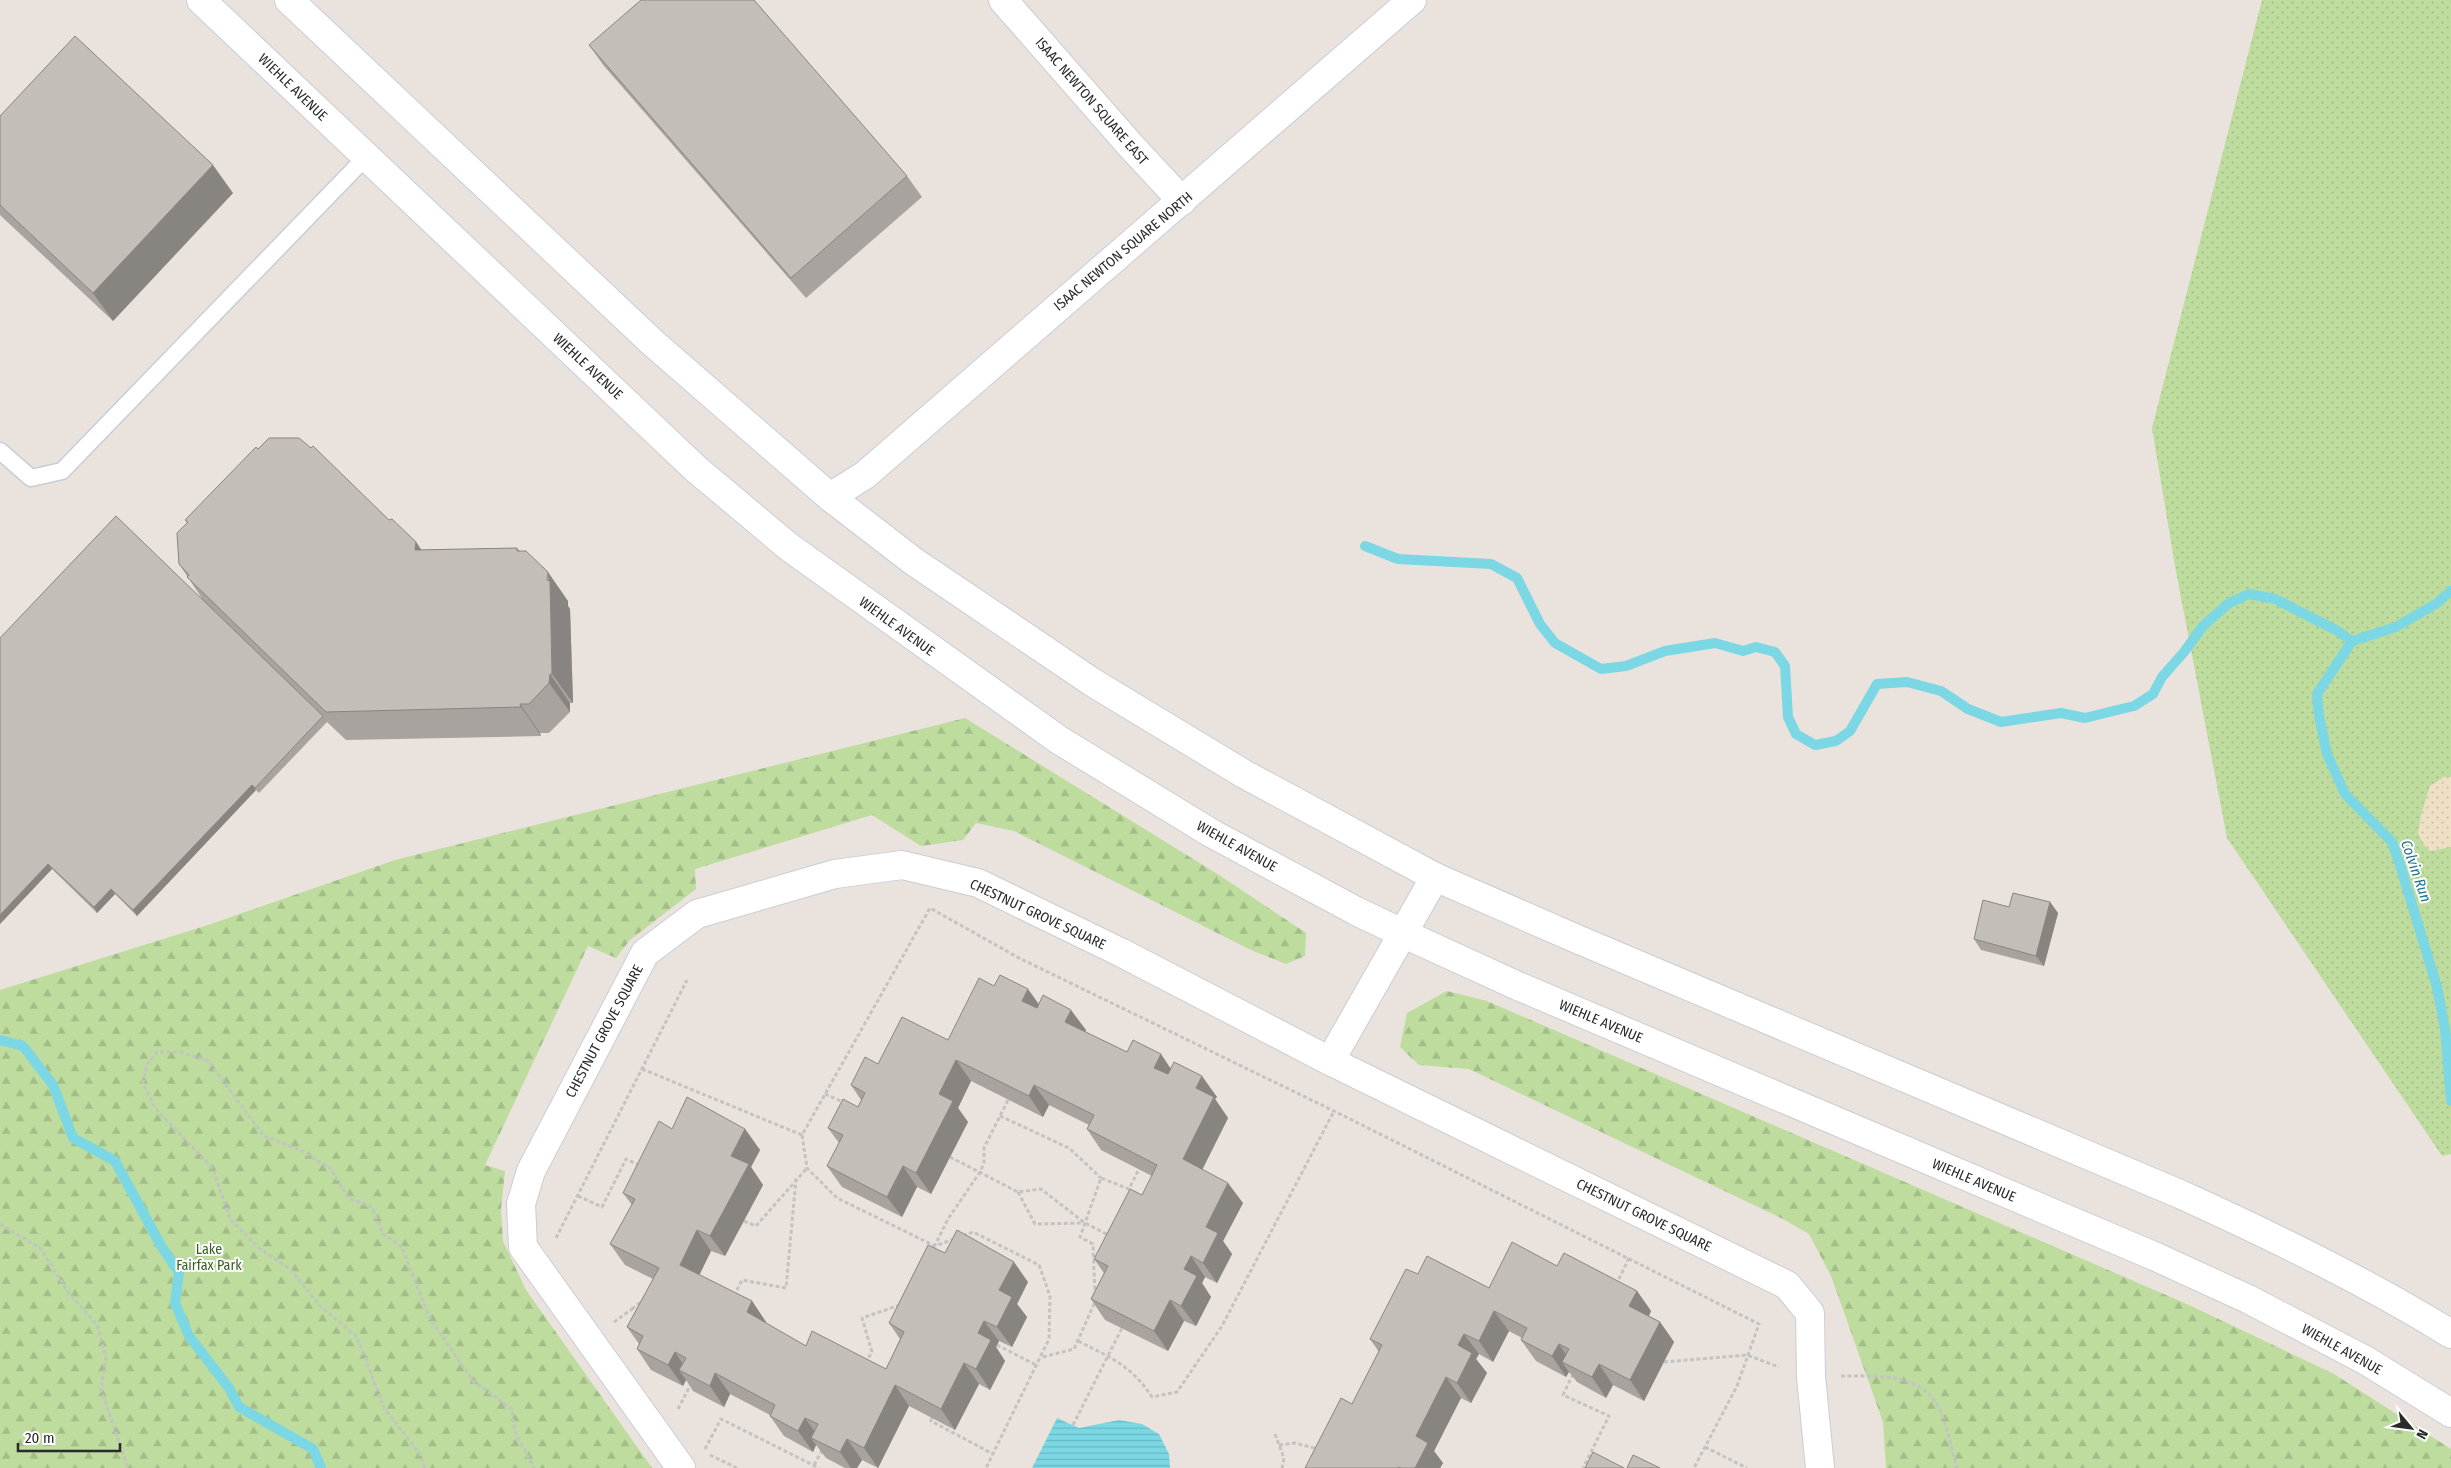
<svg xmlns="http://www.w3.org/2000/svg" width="2451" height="1468" viewBox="0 0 2451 1468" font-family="'Fira Sans Condensed',sans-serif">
  <defs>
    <pattern id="grass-dots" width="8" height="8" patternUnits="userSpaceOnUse" patternTransform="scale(1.25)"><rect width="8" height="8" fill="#bddc9e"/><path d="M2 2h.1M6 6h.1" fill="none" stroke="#a3bd88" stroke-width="1.8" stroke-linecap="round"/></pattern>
    <pattern id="forest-firs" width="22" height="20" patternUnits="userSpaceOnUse" patternTransform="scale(1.25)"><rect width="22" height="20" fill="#bddc9e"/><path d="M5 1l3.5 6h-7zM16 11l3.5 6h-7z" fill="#a3bd88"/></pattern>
    <pattern id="sand-dots" width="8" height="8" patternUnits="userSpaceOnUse" patternTransform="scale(1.25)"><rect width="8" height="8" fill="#ede0c3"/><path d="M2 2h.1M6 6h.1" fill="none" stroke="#cbc0a8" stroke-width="1.8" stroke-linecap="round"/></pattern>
    <pattern id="water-rules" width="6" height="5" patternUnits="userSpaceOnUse" patternTransform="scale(1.25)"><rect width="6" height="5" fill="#7ad7e3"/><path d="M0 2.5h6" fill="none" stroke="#6ab9c3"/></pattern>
  </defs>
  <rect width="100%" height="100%" fill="#eae3dd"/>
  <!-- grass -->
  <path fill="url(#grass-dots)" d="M 2262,0 L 2451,0 L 2451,1154 L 2442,1156 L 2227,838 L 2175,566 L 2152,428 Z"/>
  <!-- forest -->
  <g fill="url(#forest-firs)">
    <path d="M 965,718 L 1219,875 L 1306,933 L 1305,956 L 1286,964 L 1251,950 L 1014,831 L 976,823 L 963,840 L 921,846 L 872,815 L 695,869 L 696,889 L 630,940 L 616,958 L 588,946 L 485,1165 L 505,1171 L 501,1209 L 503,1241 L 526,1290 L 652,1468 L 0,1468 L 0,990 L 208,925 L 395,860 Z"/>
    <path d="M 1447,991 L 1487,1001 L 2189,1305 L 2334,1374 L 2451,1449 L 2451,1468 L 1886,1468 L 1883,1422 L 1831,1276 L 1809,1234 L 1785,1220 L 1469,1069 L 1419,1065 L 1400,1047 L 1407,1013 Z"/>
  </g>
  <!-- sand -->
  <path fill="url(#sand-dots)" d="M 2444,777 L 2451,777 L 2451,847 L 2430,851 L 2423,844 L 2418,833 L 2421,815 L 2430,786 Z"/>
  <!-- water -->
  <path fill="url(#water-rules)" d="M 1057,1418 L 1079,1428 L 1119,1420 L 1142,1424 L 1159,1434 L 1169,1454 L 1170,1468 L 1032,1468 Z"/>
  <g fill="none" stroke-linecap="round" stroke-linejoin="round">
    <!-- stream -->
    <g stroke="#7ad7e3" stroke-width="10">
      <path d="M 1365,546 L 1398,559 L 1491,564 L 1517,578 L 1540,624 L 1555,643 L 1601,669 L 1626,666 L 1665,651 L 1715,643 L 1743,651 L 1756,647 L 1775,652 L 1785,666 L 1788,717 L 1796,734 L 1815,745 L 1836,741 L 1850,731 L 1877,684 L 1907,682 L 1941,691 L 1968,709 L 2001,722 L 2061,713 L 2085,718 L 2109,712 L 2134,706 L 2153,694 L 2162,677 L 2184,652 L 2203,626 L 2229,603 L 2249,594 L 2275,599 L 2336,630 L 2352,641"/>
      <path d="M 2451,591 L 2437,603 L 2396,627 L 2352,641 L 2317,694 L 2319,716 L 2327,754 L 2345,794 L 2392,842 L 2400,865 L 2437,987 L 2445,1029 L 2451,1101"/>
      <path d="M 0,1040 L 23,1046 L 53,1085 L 73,1138 L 115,1161 L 160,1244 L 179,1273 L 175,1303 L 189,1336 L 229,1388 L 239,1407 L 313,1449 L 321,1468"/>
    </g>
    <defs>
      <path id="service" d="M 0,451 L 31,478 L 62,471 L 366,157"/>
      <g id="minor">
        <path d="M 1003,0 L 1130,145 L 1182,201"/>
        <path d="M 830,497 L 865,475 L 1412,0"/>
        <path d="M 1330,1061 L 1435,877"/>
        <path d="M 681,1468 L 523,1247 L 521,1204 L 531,1171 L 645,953 L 697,914 L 835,874 L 902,865 L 978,883 L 1122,953 L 1330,1061 L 1787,1285 L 1810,1313 L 1811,1377 L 1820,1468"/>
      </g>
      <g id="secondary">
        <path d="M 201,0 L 696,469 L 789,547 L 1059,740 L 1211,833 L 1356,911 L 1402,933 L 1518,986 L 2154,1256 L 2248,1299 L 2365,1360 L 2451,1413"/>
        <path d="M 289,0 L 653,343 L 830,497 L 913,561 L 1092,682 L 1244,774 L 1435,877 L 1577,939 L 2182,1195 C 2274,1237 2365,1281 2451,1334"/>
      </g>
    </defs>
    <!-- service casing -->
    <use href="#service" stroke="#c8cdd6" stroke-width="19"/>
    <!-- minor casing -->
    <use href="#minor" stroke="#c8cdd6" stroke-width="30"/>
    <!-- secondary casing -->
    <use href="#secondary" stroke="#c8cdd6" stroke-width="30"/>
    <!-- path -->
    <g stroke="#c3c3c3" stroke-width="3" stroke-dasharray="4 2.5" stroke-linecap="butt">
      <path d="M 642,1069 L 802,1135 L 930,908 L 1019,958 L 1334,1111 L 1759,1324 L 1737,1386 L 1694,1468"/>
      <path d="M 825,1094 L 845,1103"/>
      <path d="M 1000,1116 L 1069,1148 L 1101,1178"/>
      <path d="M 802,1135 L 807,1168 L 837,1198 L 935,1246 L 954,1239"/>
      <path d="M 950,1157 L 1018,1192 L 1041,1189 L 1085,1223 L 1110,1236"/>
      <path d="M 1018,1192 L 1035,1224 L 1084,1223"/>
      <path d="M 578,1196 L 602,1207 L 626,1159 L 641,1166"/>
      <path d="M 744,1221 L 756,1226 L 807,1168"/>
      <path d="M 0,1224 L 40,1248 L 69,1293 L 97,1325 L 106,1358 L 101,1390 L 128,1468"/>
      <path d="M 963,1236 L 973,1232 L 1039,1265 L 1050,1296 L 1049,1339 L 986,1468"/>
      <path d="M 556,1238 L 687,980"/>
      <path d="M 934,1247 L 948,1219 L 980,1172 L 984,1163 L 984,1148 L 1008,1100"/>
      <path d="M 1616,1285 L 1629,1258"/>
      <path d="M 734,1296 L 742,1280 L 786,1288 L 796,1179"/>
      <path d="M 1095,1296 L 1093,1244 L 1080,1237 L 1101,1178 L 1129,1189 L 1139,1169"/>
      <path d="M 632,1309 L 643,1300"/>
      <path d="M 614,1322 L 632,1309 L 638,1312"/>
      <path d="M 1078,1341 C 1111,1358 1131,1365 1152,1397 L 1177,1392 L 1222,1326 L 1334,1111"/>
      <path d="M 997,1345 L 1038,1366"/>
      <path d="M 1043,1357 L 1074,1349 L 1095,1302"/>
      <path d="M 1664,1362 L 1747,1355 L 1779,1367"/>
      <path d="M 865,1363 L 872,1352 L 862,1318 L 900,1305"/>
      <path d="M 1573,1374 L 1563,1395 L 1609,1416 L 1583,1468"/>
      <path d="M 1841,1376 C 1875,1376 1921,1372 1939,1408 C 1948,1426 1951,1449 1957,1468"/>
      <path d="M 678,1409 L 691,1384"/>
      <path d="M 932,1418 L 931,1421 L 993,1454"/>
      <path d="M 1073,1425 L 1122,1328"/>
      <path d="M 1275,1434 L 1284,1458 L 1282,1468"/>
      <path d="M 1279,1445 L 1295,1443 L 1318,1449"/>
      <path d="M 1705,1447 L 1747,1468"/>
      <path d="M 705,1449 L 721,1419 L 819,1468"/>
      <path d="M 710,1455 L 737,1468"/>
      <path d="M 814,1465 L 823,1449"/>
      <path d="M 425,1468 L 419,1453 L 384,1408 L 357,1337 L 321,1307 L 291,1270 L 259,1248 L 230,1219 L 213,1169 L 155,1108 L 143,1083 L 147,1064 L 157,1052 L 181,1052 L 208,1061 L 264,1136 L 302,1151 L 331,1169 L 348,1198 L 372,1207 L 383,1234 L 402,1247 L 429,1317 L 473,1381 L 512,1409 L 515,1432 L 534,1468"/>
    </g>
    <!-- service -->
    <use href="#service" stroke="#fff" stroke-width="16"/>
    <!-- minor -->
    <use href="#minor" stroke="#fff" stroke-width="28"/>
    <!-- secondary -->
    <use href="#secondary" stroke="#fff" stroke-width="28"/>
  </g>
  <!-- wall -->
  <g fill="#a8a39e">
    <path d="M 589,45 L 907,176 L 922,197 L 806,298 L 604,66 Z"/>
    <path d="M 0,116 L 233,193 L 113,321 L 0,215 Z"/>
    <path d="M 258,449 L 389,520 L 416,542 L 421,550 L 517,548 L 568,601 L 568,606 L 570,609 L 573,703 L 570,703 L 570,712 L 549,733 L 540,733 L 541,736 L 346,740 L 327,722 L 259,793 L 256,790 L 137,916 L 115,894 L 97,913 L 52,869 L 0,924 L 0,638 L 203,600 L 179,564 L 187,523 L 185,520 Z"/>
    <path d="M 2050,902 L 2058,913 L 2044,966 L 1981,950 L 1974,939 L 2009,907 Z"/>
    <path d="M 994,986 L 1039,1004 L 1086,1030 L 1085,1032 L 1127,1052 L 1171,1068 L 1217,1097 L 1215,1099 L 1228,1118 L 1202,1170 L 1243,1203 L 1223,1241 L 1232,1254 L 1217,1283 L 1205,1277 L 1202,1283 L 1211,1297 L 1196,1326 L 1184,1321 L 1168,1351 L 1105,1320 L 1091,1299 L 1104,1273 L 1094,1259 L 1142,1195 L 1152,1176 L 1101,1150 L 1087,1129 L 1089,1125 L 1049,1105 L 1043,1117 L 971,1081 L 958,1108 L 968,1122 L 931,1194 L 917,1187 L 902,1217 L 842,1187 L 827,1166 L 839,1143 L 828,1128 L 858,1107 L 861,1100 L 851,1085 L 878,1064 L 948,1040 Z"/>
    <path d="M 672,1129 L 745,1129 L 760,1150 L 751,1167 L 763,1185 L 725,1256 L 711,1251 L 699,1275 L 752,1301 L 766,1322 L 766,1323 L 806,1346 L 886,1369 L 900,1339 L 889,1323 L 945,1253 L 1028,1282 L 1017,1304 L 1027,1317 L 1012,1347 L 999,1341 L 996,1347 L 1005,1361 L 990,1390 L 979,1384 L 955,1430 L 909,1406 L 878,1468 L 862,1460 L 857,1468 L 845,1468 L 826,1458 L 816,1445 L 813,1452 L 784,1436 L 770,1416 L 770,1415 L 730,1394 L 724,1407 L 693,1391 L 686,1380 L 683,1386 L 651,1370 L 637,1349 L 639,1344 L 627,1327 L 653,1279 L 625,1265 L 610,1244 L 632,1205 L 623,1193 Z"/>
    <path d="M 1557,1266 L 1637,1291 L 1651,1311 L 1649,1316 L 1660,1322 L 1674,1342 L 1644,1401 L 1613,1385 L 1606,1398 L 1577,1382 L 1569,1372 L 1566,1377 L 1536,1361 L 1521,1340 L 1522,1338 L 1509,1331 L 1493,1362 L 1479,1354 L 1476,1359 L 1487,1373 L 1471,1403 L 1461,1398 L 1434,1451 L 1443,1463 L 1440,1468 L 1305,1468 L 1352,1404 L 1379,1352 L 1370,1339 L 1418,1274 L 1489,1288 Z"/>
  </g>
  <!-- shaded-wall -->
  <g fill="#888581">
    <path d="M 213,165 L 233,193 L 113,321 L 93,293 Z"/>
    <path d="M 416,542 L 436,571 L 415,550 Z"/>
    <path d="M 548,572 L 568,601 L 568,606 L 570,609 L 573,703 L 552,674 Z"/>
    <path d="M 550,674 L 570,703 L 570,712 L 549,683 Z"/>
    <path d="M 520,704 L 540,733 L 541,736 L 521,707 Z"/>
    <path d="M 252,785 L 256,790 L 137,916 L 133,910 Z"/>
    <path d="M 48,864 L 52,869 L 0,924 L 0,915 Z"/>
    <path d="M 111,889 L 115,894 L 97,913 L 94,907 Z"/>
    <path d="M 2050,902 L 2058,913 L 2044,966 L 2036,956 Z"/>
    <path d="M 1028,989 L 1043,1010 L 1037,1021 L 1022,1001 Z"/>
    <path d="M 1071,1010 L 1086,1030 L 1080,1043 L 1065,1022 Z"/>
    <path d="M 1161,1054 L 1175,1075 L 1168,1088 L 1154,1068 Z"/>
    <path d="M 956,1060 L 971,1081 L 958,1108 L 968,1122 L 931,1194 L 916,1173 L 939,1094 Z"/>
    <path d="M 1202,1076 L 1217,1097 L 1215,1099 L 1228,1118 L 1197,1180 L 1183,1159 L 1196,1088 Z"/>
    <path d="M 1034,1085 L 1049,1105 L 1043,1117 L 1029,1096 Z"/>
    <path d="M 745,1129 L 760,1150 L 751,1167 L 763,1185 L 725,1256 L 710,1236 L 731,1156 Z"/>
    <path d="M 903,1166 L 917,1187 L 902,1217 L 887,1197 Z"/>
    <path d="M 1228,1183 L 1243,1203 L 1223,1241 L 1232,1254 L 1217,1283 L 1203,1263 L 1206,1227 Z"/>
    <path d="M 697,1230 L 711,1251 L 694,1286 L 680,1265 Z"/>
    <path d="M 1191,1256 L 1205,1277 L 1202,1283 L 1211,1297 L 1196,1326 L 1181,1306 L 1184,1269 Z"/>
    <path d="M 1014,1262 L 1028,1282 L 1017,1304 L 1027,1317 L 1012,1347 L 997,1327 L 999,1290 Z"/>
    <path d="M 1637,1291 L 1651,1311 L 1644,1326 L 1629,1306 Z"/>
    <path d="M 1170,1300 L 1184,1321 L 1168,1351 L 1154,1331 Z"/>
    <path d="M 752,1301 L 766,1322 L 761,1333 L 747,1312 Z"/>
    <path d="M 1494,1311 L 1509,1331 L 1493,1362 L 1479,1341 Z"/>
    <path d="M 984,1321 L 999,1341 L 996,1347 L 1005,1361 L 990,1390 L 976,1369 L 978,1333 Z"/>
    <path d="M 1660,1322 L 1674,1342 L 1644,1401 L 1630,1380 Z"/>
    <path d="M 1464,1334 L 1479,1354 L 1476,1359 L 1487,1373 L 1471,1403 L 1457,1383 L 1458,1345 Z"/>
    <path d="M 1559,1344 L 1573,1365 L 1562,1362 L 1569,1372 L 1566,1377 L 1552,1356 Z"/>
    <path d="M 675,1352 L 689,1373 L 679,1370 L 686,1380 L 683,1386 L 668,1365 Z"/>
    <path d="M 964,1363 L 979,1384 L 955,1430 L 941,1409 Z"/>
    <path d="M 1599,1364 L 1613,1385 L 1606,1398 L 1592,1377 Z"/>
    <path d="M 715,1373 L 730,1394 L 724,1407 L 710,1386 Z"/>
    <path d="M 1446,1377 L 1461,1398 L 1434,1451 L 1443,1463 L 1440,1468 L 1415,1468 L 1416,1436 Z"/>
    <path d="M 895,1385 L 909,1406 L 878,1468 L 864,1448 Z"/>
    <path d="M 805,1418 L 820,1439 L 811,1438 L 816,1445 L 813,1452 L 798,1431 Z"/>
    <path d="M 847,1439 L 862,1460 L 857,1468 L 851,1468 L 840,1452 Z"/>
  </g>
  <!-- building -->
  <g fill="#c3beb8" stroke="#888581">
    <path d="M 641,0 L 754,0 L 907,176 L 791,278 L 589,45 Z"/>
    <path d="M 75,36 L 213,165 L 93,293 L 0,205 L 0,116 Z"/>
    <path d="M 269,438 L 299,438 L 311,448 L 313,446 L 389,520 L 392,519 L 416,542 L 415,550 L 517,548 L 517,551 L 526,551 L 548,572 L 547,580 L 550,581 L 552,674 L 550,674 L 549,683 L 529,704 L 520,704 L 521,707 L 326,712 L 187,577 L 189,575 L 179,564 L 177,533 L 188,522 L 185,520 L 256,447 L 258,449 Z"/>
    <path d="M 116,516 L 323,716 L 255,788 L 252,785 L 133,910 L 111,889 L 94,907 L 48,864 L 0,915 L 0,638 Z"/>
    <path d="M 2013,893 L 2050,902 L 2036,956 L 1974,939 L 1983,900 L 2009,907 Z"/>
    <path d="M 1000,975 L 1028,989 L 1022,1001 L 1037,1008 L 1043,995 L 1071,1010 L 1065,1022 L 1127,1052 L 1133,1040 L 1161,1054 L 1154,1068 L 1168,1074 L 1174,1062 L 1202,1076 L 1196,1088 L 1214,1097 L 1183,1159 L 1228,1183 L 1206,1227 L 1218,1233 L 1203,1263 L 1191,1256 L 1184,1269 L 1197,1276 L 1181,1306 L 1170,1300 L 1154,1331 L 1091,1299 L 1108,1266 L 1094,1259 L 1130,1189 L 1142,1195 L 1157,1165 L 1087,1129 L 1094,1115 L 1034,1085 L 1029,1096 L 956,1060 L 939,1094 L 953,1101 L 916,1173 L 903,1166 L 887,1197 L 827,1166 L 843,1135 L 828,1128 L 843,1099 L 858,1107 L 865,1093 L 851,1085 L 865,1057 L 878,1064 L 902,1017 L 948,1040 L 979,978 L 994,986 Z"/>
    <path d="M 687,1097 L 745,1129 L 731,1156 L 749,1164 L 710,1236 L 697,1230 L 680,1265 L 752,1301 L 747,1312 L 806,1346 L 812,1331 L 886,1369 L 904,1332 L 889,1323 L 928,1245 L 945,1253 L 957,1230 L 1014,1262 L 999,1290 L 1012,1297 L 997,1327 L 984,1321 L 978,1333 L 991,1340 L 976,1369 L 964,1363 L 941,1409 L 895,1385 L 864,1448 L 847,1439 L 840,1452 L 811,1438 L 818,1424 L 805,1418 L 798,1431 L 770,1416 L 775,1405 L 715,1373 L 710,1386 L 679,1370 L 686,1358 L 675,1352 L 668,1365 L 637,1349 L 643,1336 L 627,1327 L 659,1268 L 610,1244 L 635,1199 L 623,1193 L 659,1121 L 672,1129 Z"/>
    <path d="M 1512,1242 L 1557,1266 L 1564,1253 L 1637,1291 L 1629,1306 L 1660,1322 L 1630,1380 L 1599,1364 L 1592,1377 L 1562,1362 L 1569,1349 L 1559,1344 L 1552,1356 L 1521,1340 L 1527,1328 L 1494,1311 L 1479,1341 L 1464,1334 L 1458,1345 L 1472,1353 L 1457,1383 L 1446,1377 L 1416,1436 L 1428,1443 L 1415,1468 L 1401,1468 L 1399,1467 L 1398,1468 L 1305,1468 L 1341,1398 L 1352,1404 L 1382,1345 L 1370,1339 L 1406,1269 L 1418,1274 L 1427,1256 L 1489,1288 Z"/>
    <path d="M 1593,1452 L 1624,1468 L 1585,1468 Z"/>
    <path d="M 1633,1455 L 1660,1468 L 1627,1468 Z"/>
  </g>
  <g text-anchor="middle" stroke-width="4" stroke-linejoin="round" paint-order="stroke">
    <!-- street labels -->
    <g font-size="14" fill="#2a2a2a" stroke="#fff">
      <text transform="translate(293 87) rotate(44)" y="5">WIEHLE AVENUE</text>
      <text transform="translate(1092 101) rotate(49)" y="5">ISAAC NEWTON SQUARE EAST</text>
      <text transform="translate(1123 251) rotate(-40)" y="5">ISAAC NEWTON SQUARE NORTH</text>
      <text transform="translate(588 366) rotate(43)" y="5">WIEHLE AVENUE</text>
      <text transform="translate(897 626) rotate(36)" y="5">WIEHLE AVENUE</text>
      <text transform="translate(1237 846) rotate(29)" y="5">WIEHLE AVENUE</text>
      <text transform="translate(1038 914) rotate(25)" y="5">CHESTNUT GROVE SQUARE</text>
      <text transform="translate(1601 1021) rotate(23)" y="5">WIEHLE AVENUE</text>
      <text transform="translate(604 1031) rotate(-62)" y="5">CHESTNUT GROVE SQUARE</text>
      <text transform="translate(1974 1180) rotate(23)" y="5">WIEHLE AVENUE</text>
      <text transform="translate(1644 1215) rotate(26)" y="5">CHESTNUT GROVE SQUARE</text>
      <text transform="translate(2342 1349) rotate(29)" y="5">WIEHLE AVENUE</text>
    </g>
    <!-- park labels -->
    <g font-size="14" fill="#376021" stroke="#fff">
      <text x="209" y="1254">Lake<tspan x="209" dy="16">Fairfax Park</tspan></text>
    </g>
    <!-- water labels -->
    <g font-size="15" font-style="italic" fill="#1a778e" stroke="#fff">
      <text transform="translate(2416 871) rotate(71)" y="5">Colvin Run</text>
    </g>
  </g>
  <!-- north arrow -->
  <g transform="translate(2411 1428) rotate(119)" stroke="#ffffff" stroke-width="4" paint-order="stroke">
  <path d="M0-4L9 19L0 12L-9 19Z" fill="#2a2a2a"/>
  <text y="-8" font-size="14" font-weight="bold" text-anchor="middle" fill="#2a2a2a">N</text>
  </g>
  <!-- scale -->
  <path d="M18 1443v8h102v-8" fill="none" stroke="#2a2a2a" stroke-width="2.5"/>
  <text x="25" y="1443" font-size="15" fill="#2a2a2a" stroke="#ffffff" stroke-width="4" paint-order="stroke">20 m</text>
</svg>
